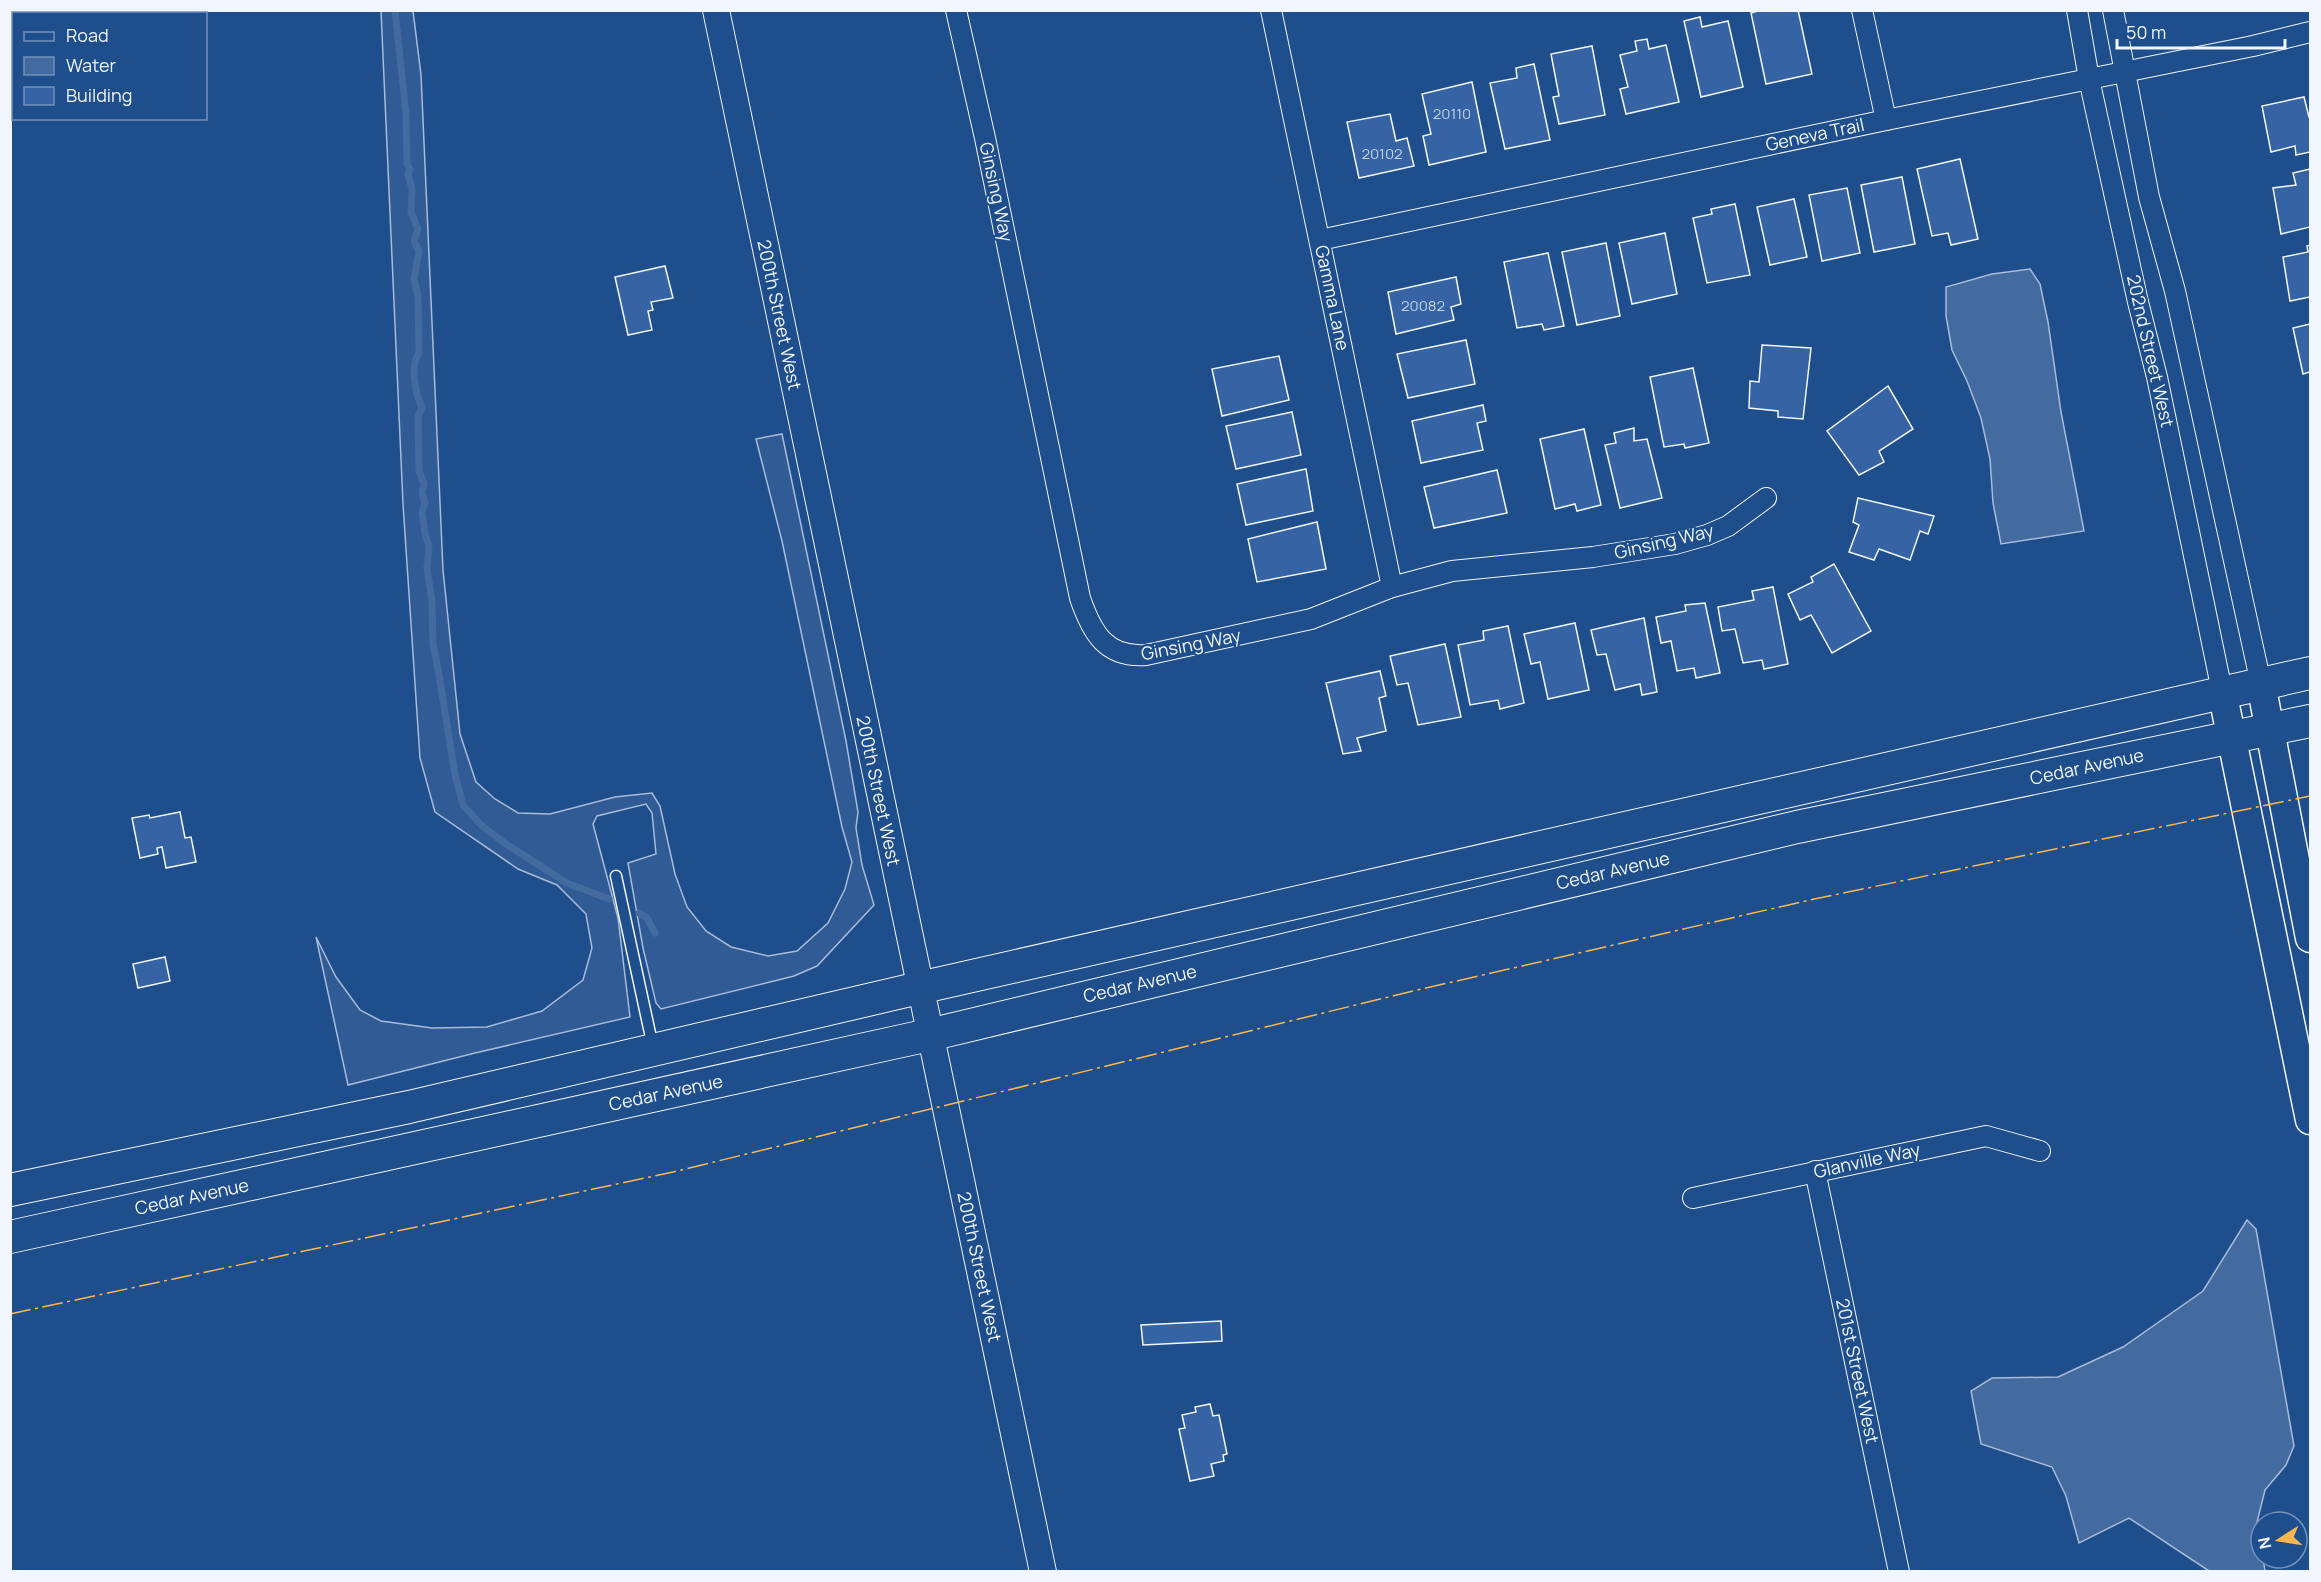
<svg xmlns="http://www.w3.org/2000/svg" width="2321" height="1582" viewBox="0 0 2321 1582" font-family="Manrope,sans-serif">
  <rect width="100%" height="100%" fill="#1f4e8c"/>
  <!-- built -->
  <path fill="#305b95" stroke="#a8bbd7" stroke-width="1.5" d="M 381,11 L 413,11 L 421,75 L 443,570 L 460,734 L 476,782 L 495,799 L 518,813 L 550,814 L 615,797 L 652,793 L 660,806 L 675,874 L 687,907 L 706,931 L 731,947 L 768,956 L 797,951 L 828,923 L 845,889 L 852,862 L 842,827 L 782,541 L 756,439 L 782,434 L 846,741 L 858,812 L 856,828 L 862,865 L 874,905 L 817,966 L 794,976 L 661,1009 L 656,1003 L 643,948 L 628,863 L 656,854 L 652,813 L 646,804 L 597,816 L 593,824 L 618,918 L 630,1017 L 475,1053 L 348,1085 L 316,937 L 336,977 L 360,1010 L 381,1021 L 432,1028 L 487,1027 L 542,1011 L 583,980 L 592,948 L 586,914 L 557,885 L 518,869 L 435,812 L 420,758 L 403,504 Z"/>
  <!-- water -->
  <g fill="#446ba0" stroke="#a8bbd7" stroke-width="1.5">
    <path d="M 2030,269 L 2040,284 L 2048,322 L 2061,412 L 2084,531 L 2001,544 L 1993,503 L 1990,459 L 1981,418 L 1967,381 L 1952,350 L 1946,316 L 1946,287 L 1992,274 Z"/>
    <path d="M 2247,1220 L 2256,1229 L 2294,1446 L 2286,1465 L 2265,1490 L 2257,1522 L 2261,1558 L 2263,1558 L 2265,1571 L 2209,1571 L 2129,1518 L 2079,1543 L 2066,1496 L 2052,1467 L 1981,1444 L 1971,1391 L 1992,1378 L 2058,1377 L 2123,1347 L 2203,1291 Z"/>
  </g>
  <g fill="none" stroke-linecap="round" stroke-linejoin="round">
    <!-- stream -->
    <g stroke="#446ba0" stroke-width="7">
      <path d="M 395,10 L 406,114 L 407,164 L 410,169 L 408,174 L 412,189 L 411,212 L 418,229 L 414,241 L 419,251 L 414,279 L 418,296 L 419,353 C 410,365 415,394 422,407 L 418,417 L 419,471 L 424,484 L 422,493 L 425,503 L 422,512 L 425,534 L 429,546 L 427,568 L 432,602 L 433,644 L 439,674 L 455,775 L 463,805 L 482,826 L 506,844 L 567,883 L 609,899"/>
      <path d="M 639,913 L 647,918 L 655,933"/>
    </g>
  </g>
  <!-- building -->
  <g fill="#3563a3" stroke="#f2f6ff" stroke-width="1.5">
    <path d="M 1761,10 L 1798,10 L 1812,74 L 1766,84 L 1751,13 Z"/>
    <path d="M 1700,17 L 1702,27 L 1728,21 L 1743,87 L 1701,97 L 1684,21 Z"/>
    <path d="M 1647,39 L 1649,49 L 1666,45 L 1679,102 L 1626,114 L 1620,89 L 1628,87 L 1620,55 L 1637,51 L 1635,41 Z"/>
    <path d="M 1592,46 L 1605,115 L 1559,124 L 1553,97 L 1559,96 L 1551,54 Z"/>
    <path d="M 1534,64 L 1550,140 L 1505,149 L 1490,83 L 1517,78 L 1516,68 Z"/>
    <path d="M 1472,82 L 1486,152 L 1429,165 L 1423,136 L 1431,134 L 1422,94 Z"/>
    <path d="M 2304,97 L 2309,117 L 2310,116 L 2310,152 L 2296,155 L 2295,146 L 2271,152 L 2262,106 Z"/>
    <path d="M 1390,114 L 1396,141 L 1407,138 L 1414,166 L 1359,178 L 1347,122 Z"/>
    <path d="M 1960,159 L 1978,239 L 1951,245 L 1948,233 L 1932,236 L 1917,169 Z"/>
    <path d="M 2310,169 L 2310,227 L 2281,234 L 2273,188 L 2296,185 L 2293,173 Z"/>
    <path d="M 1902,177 L 1915,244 L 1874,252 L 1861,185 Z"/>
    <path d="M 1847,188 L 1860,253 L 1822,261 L 1809,195 Z"/>
    <path d="M 1794,199 L 1807,257 L 1770,265 L 1757,207 Z"/>
    <path d="M 1735,204 L 1750,275 L 1707,283 L 1693,218 L 1712,214 L 1711,209 Z"/>
    <path d="M 1665,233 L 1677,294 L 1632,304 L 1619,243 Z"/>
    <path d="M 1606,243 L 1620,316 L 1577,325 L 1562,252 Z"/>
    <path d="M 2310,245 L 2310,297 L 2290,301 L 2283,257 L 2308,252 L 2307,246 Z"/>
    <path d="M 1548,253 L 1564,326 L 1544,330 L 1542,324 L 1517,328 L 1504,262 Z"/>
    <path d="M 665,266 L 673,298 L 651,302 L 653,310 L 648,311 L 652,330 L 628,335 L 615,277 Z"/>
    <path d="M 1456,277 L 1461,304 L 1451,307 L 1454,320 L 1396,334 L 1388,292 Z"/>
    <path d="M 2310,324 L 2310,372 L 2303,374 L 2293,328 Z"/>
    <path d="M 1466,340 L 1475,384 L 1408,398 L 1397,354 Z"/>
    <path d="M 1762,345 L 1811,348 L 1803,419 L 1778,417 L 1778,411 L 1749,408 L 1750,381 L 1759,382 Z"/>
    <path d="M 1279,356 L 1289,400 L 1222,416 L 1212,369 Z"/>
    <path d="M 1693,368 L 1709,443 L 1685,448 L 1684,444 L 1664,447 L 1650,377 Z"/>
    <path d="M 1888,386 L 1913,429 L 1879,451 L 1884,462 L 1859,475 L 1827,431 Z"/>
    <path d="M 1483,405 L 1486,421 L 1477,423 L 1483,450 L 1421,463 L 1412,421 Z"/>
    <path d="M 1292,412 L 1301,455 L 1236,469 L 1226,426 Z"/>
    <path d="M 1634,428 L 1634,441 L 1647,439 L 1662,498 L 1620,508 L 1605,445 L 1616,443 L 1614,433 Z"/>
    <path d="M 1584,429 L 1601,505 L 1577,511 L 1575,504 L 1555,509 L 1540,439 Z"/>
    <path d="M 1306,469 L 1313,511 L 1246,525 L 1237,484 Z"/>
    <path d="M 1497,470 L 1507,513 L 1434,528 L 1424,487 Z"/>
    <path d="M 1858,498 L 1934,516 L 1928,534 L 1920,531 L 1910,560 L 1879,549 L 1874,560 L 1849,552 L 1859,525 L 1853,522 Z"/>
    <path d="M 1317,522 L 1326,569 L 1257,582 L 1248,539 Z"/>
    <path d="M 1834,564 L 1871,631 L 1832,653 L 1811,615 L 1800,620 L 1788,594 L 1813,582 L 1811,577 Z"/>
    <path d="M 1773,587 L 1788,664 L 1764,669 L 1762,660 L 1743,663 L 1735,629 L 1722,631 L 1718,607 L 1754,600 L 1752,591 Z"/>
    <path d="M 1705,603 L 1720,673 L 1696,678 L 1694,668 L 1677,671 L 1671,641 L 1661,643 L 1656,617 L 1686,611 L 1685,605 Z"/>
    <path d="M 1644,618 L 1657,692 L 1642,695 L 1640,684 L 1615,690 L 1606,654 L 1597,655 L 1591,630 Z"/>
    <path d="M 1575,623 L 1589,690 L 1548,699 L 1540,662 L 1531,664 L 1524,634 Z"/>
    <path d="M 1508,626 L 1524,703 L 1500,709 L 1498,700 L 1470,705 L 1458,645 L 1484,640 L 1483,631 Z"/>
    <path d="M 1445,644 L 1461,717 L 1418,725 L 1408,683 L 1397,685 L 1390,656 Z"/>
    <path d="M 1380,671 L 1386,696 L 1379,698 L 1386,731 L 1357,738 L 1361,751 L 1343,754 L 1326,683 Z"/>
    <path d="M 180,812 L 185,838 L 191,837 L 196,862 L 166,868 L 162,847 L 157,848 L 158,854 L 140,858 L 132,818 L 149,815 L 150,818 Z"/>
    <path d="M 165,957 L 170,981 L 138,988 L 133,964 Z"/>
    <path d="M 1221,1321 L 1222,1341 L 1143,1345 L 1141,1325 Z"/>
    <path d="M 1210,1404 L 1213,1416 L 1219,1415 L 1227,1454 L 1223,1455 L 1224,1461 L 1211,1464 L 1214,1476 L 1190,1481 L 1179,1429 L 1185,1428 L 1182,1415 L 1196,1412 L 1195,1407 Z"/>
  </g>
  <g fill="none" stroke-linecap="round" stroke-linejoin="round">
    <defs>
      <path id="service" d="M 616,876 L 653,1047"/>
      <g id="minor">
        <path d="M 956,10 L 985,138 L 1080,598 C 1092,633 1106,658 1146,655 L 1311,619 L 1392,587 L 1452,571 L 1593,557 L 1675,544 L 1707,535 L 1728,526 L 1766,498"/>
        <path d="M 1271,10 L 1392,587"/>
        <path d="M 1862,10 L 1886,120"/>
        <path d="M 2077,10 L 2089,79 L 2138,302 L 2157,377 L 2222,691"/>
        <path d="M 2113,10 L 2149,197 L 2175,291 L 2261,684"/>
        <path d="M 1320,240 L 1886,120 L 2253,46 L 2310,32"/>
        <path d="M 1815,1171 L 1899,1572"/>
        <path d="M 1693,1198 L 1986,1136 L 2040,1151"/>
      </g>
      <path id="tertiary" d="M 716,10 L 1043,1572"/>
      <g id="secondary">
        <path d="M 2261,684 L 2310,938"/>
        <path d="M 2222,691 L 2310,1120"/>
      </g>
      <g id="primary">
        <path d="M 10,1190 L 409,1107 L 919,988 L 2310,673"/>
        <path d="M 10,1237 L 929,1035 L 1797,827 L 2310,721"/>
      </g>
    </defs>
    <!-- service casing -->
    <use href="#service" stroke="#f2f6ff" stroke-width="13"/>
    <!-- minor casing -->
    <use href="#minor" stroke="#f2f6ff" stroke-width="22"/>
    <!-- tertiary casing -->
    <use href="#tertiary" stroke="#f2f6ff" stroke-width="28"/>
    <!-- secondary casing -->
    <use href="#secondary" stroke="#f2f6ff" stroke-width="31"/>
    <!-- primary casing -->
    <use href="#primary" stroke="#f2f6ff" stroke-width="34"/>
    <!-- service -->
    <use href="#service" stroke="#1f4e8c" stroke-width="10"/>
    <!-- minor -->
    <use href="#minor" stroke="#1f4e8c" stroke-width="20"/>
    <!-- tertiary -->
    <use href="#tertiary" stroke="#1f4e8c" stroke-width="26"/>
    <!-- secondary -->
    <use href="#secondary" stroke="#1f4e8c" stroke-width="28"/>
    <!-- primary -->
    <use href="#primary" stroke="#1f4e8c" stroke-width="32"/>
    <!-- power -->
    <path stroke="#ffb74d" stroke-width="1.5" stroke-dasharray="21 4.5 3 4.5" stroke-linecap="butt" d="M 10,1314 L 673,1172 L 1413,991 L 1810,900 L 2310,796"/>
  </g>
  <g text-anchor="middle" stroke-width="4.5" stroke-linejoin="round" paint-order="stroke">
    <!-- number labels -->
    <g font-size="15" fill="#c3d1e8">
      <text x="1452" y="119">20110</text>
      <text x="1382" y="159">20102</text>
      <text x="1423" y="311">20082</text>
    </g>
    <!-- street labels -->
    <g font-size="18" fill="#f2f6ff" stroke="#1f4e8c">
      <text transform="translate(1815 135) rotate(-12)" y="6">Geneva Trail</text>
      <text transform="translate(996 192) rotate(78)" y="6">Ginsing Way</text>
      <text transform="translate(1332 298) rotate(78)" y="6">Gamma Lane</text>
      <text transform="translate(779 315) rotate(78)" y="6">200th Street West</text>
      <text transform="translate(2150 351) rotate(77)" y="6">202nd Street West</text>
      <text transform="translate(1664 542) rotate(-13)" y="6">Ginsing Way</text>
      <text transform="translate(1191 645) rotate(-11)" y="6">Ginsing Way</text>
      <text transform="translate(2087 767) rotate(-12)" y="6">Cedar Avenue</text>
      <text transform="translate(878 791) rotate(78)" y="6">200th Street West</text>
      <text transform="translate(1613 871) rotate(-13)" y="6">Cedar Avenue</text>
      <text transform="translate(1140 984) rotate(-13)" y="6">Cedar Avenue</text>
      <text transform="translate(666 1093) rotate(-12)" y="6">Cedar Avenue</text>
      <text transform="translate(1867 1161) rotate(-12)" y="6">Glanville Way</text>
      <text transform="translate(192 1197) rotate(-12)" y="6">Cedar Avenue</text>
      <text transform="translate(979 1267) rotate(78)" y="6">200th Street West</text>
      <text transform="translate(1857 1371) rotate(78)" y="6">201st Street West</text>
    </g>
  </g>
  <!-- border -->
  <rect width="2321" height="1582" fill="none" stroke="#f2f6ff" stroke-width="24"/>
  <!-- legend -->
  <rect x="12" y="12" width="195" height="108" fill="#1f4e8c" stroke="#7391ba" stroke-width="1.5"/>
  <rect x="24" y="32" width="30" height="9" fill="#1f4e8c" stroke="#7391ba" stroke-width="1.5"/>
  <text x="66" y="42" font-size="18" fill="#f2f6ff">Road</text>
  <rect x="24" y="57" width="30" height="18" fill="#446ba0" stroke="#7391ba" stroke-width="1.5"/>
  <text x="66" y="72" font-size="18" fill="#f2f6ff">Water</text>
  <rect x="24" y="87" width="30" height="18" fill="#3563a3" stroke="#7391ba" stroke-width="1.5"/>
  <text x="66" y="102" font-size="18" fill="#f2f6ff">Building</text>
  <!-- north arrow -->
  <g transform="translate(2279 1540) rotate(258)"><circle r="28" fill="#1f4e8c" stroke="#7391ba" stroke-width="1.5"/>
  <path d="M0-4.5L10 22L0 15L-10 22Z" fill="#ffb74d"/>
  <text y="-9" font-size="16" font-weight="bold" text-anchor="middle" fill="#f2f6ff">N</text>
  </g>
  <!-- scale -->
  <path d="M2117 39v9h168v-9" fill="none" stroke="#f2f6ff" stroke-width="3"/>
  <text x="2126" y="39" font-size="18" fill="#f2f6ff" stroke="#1f4e8c" stroke-width="4.5" paint-order="stroke">50 m</text>
</svg>
